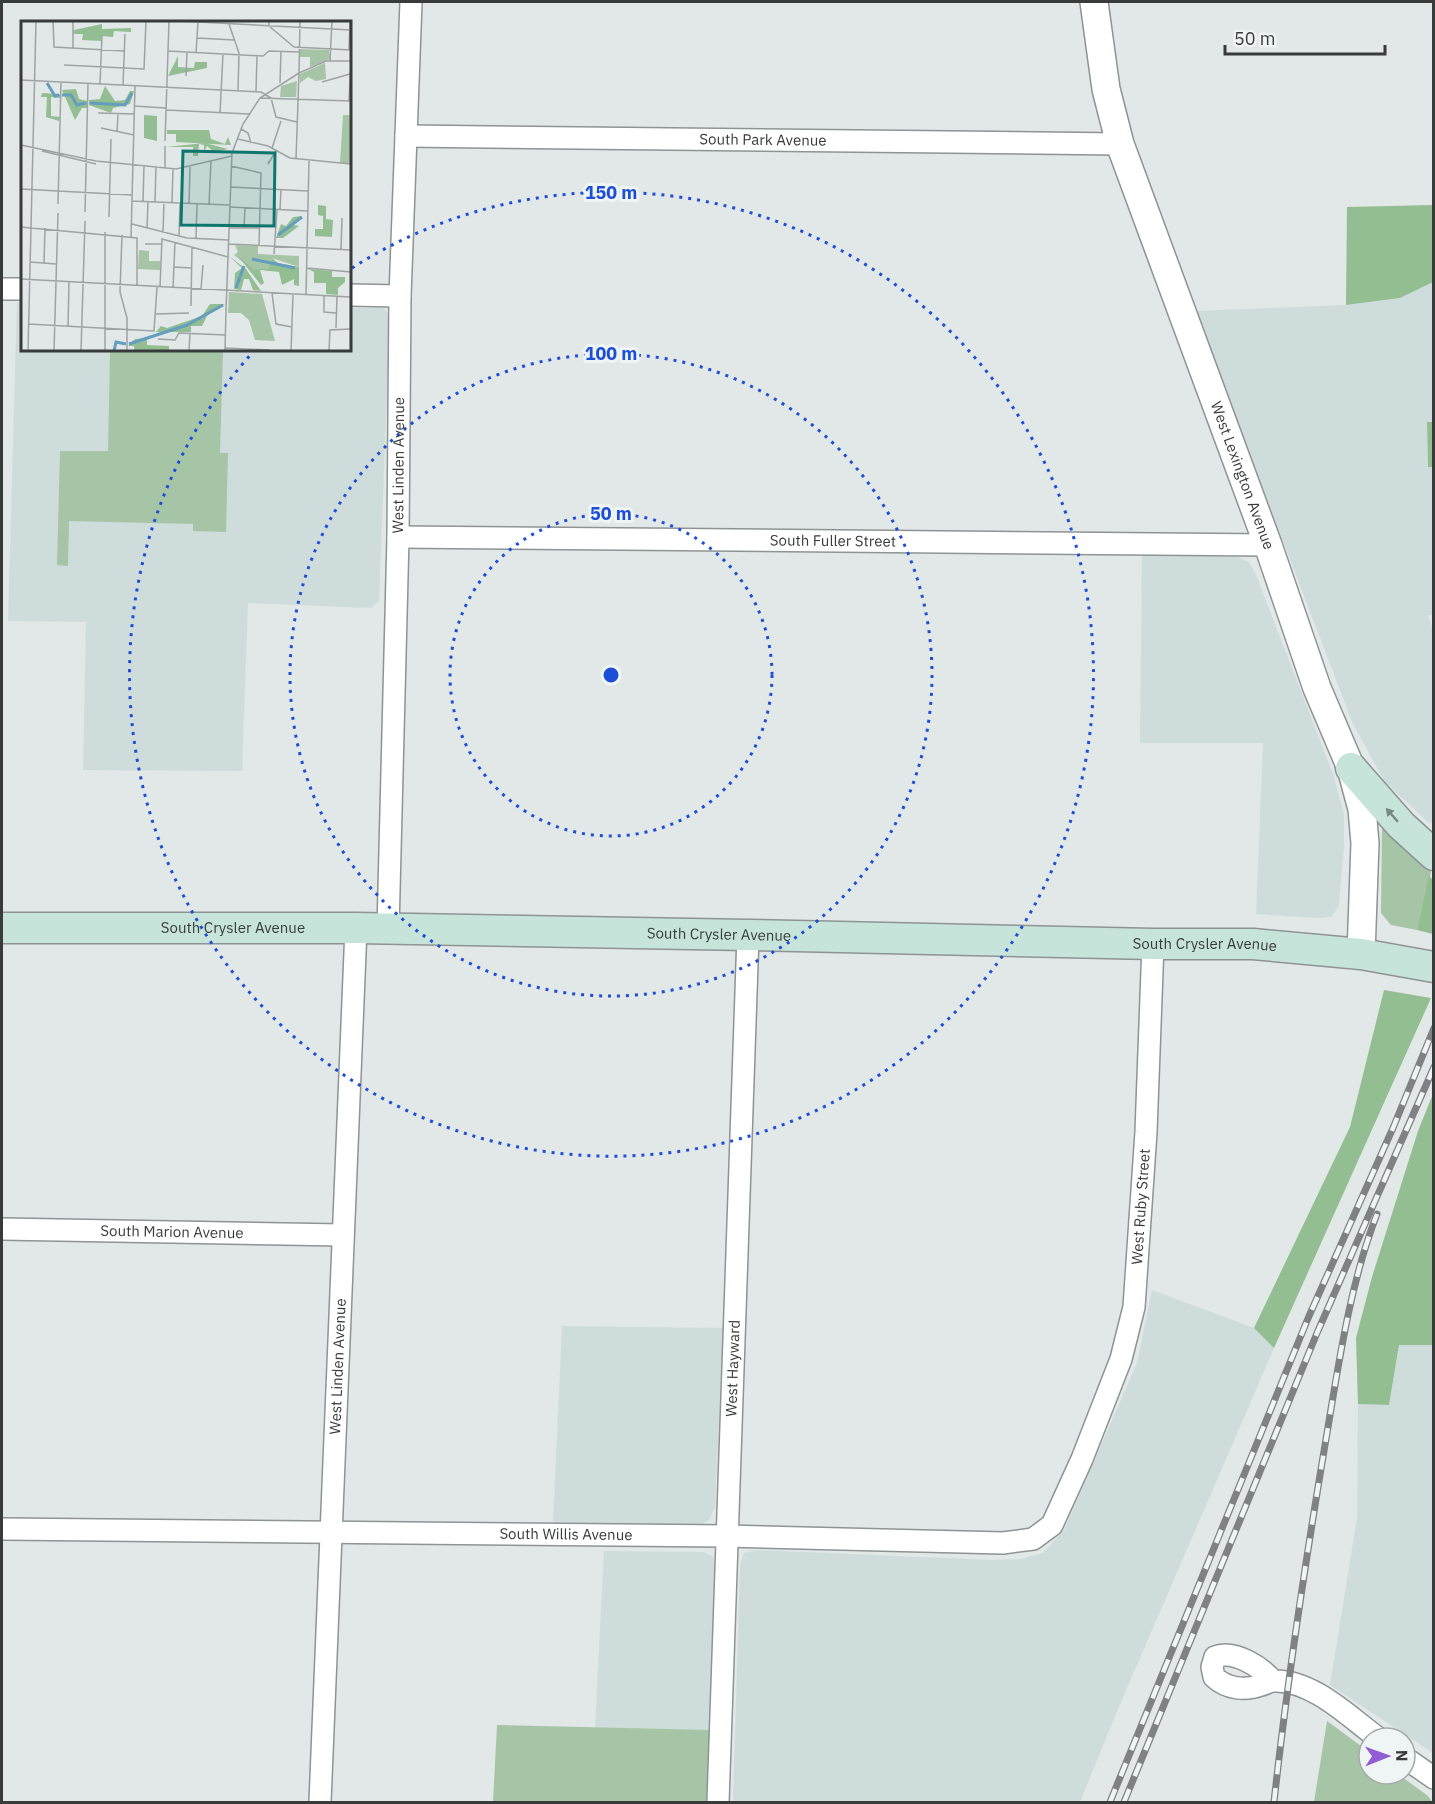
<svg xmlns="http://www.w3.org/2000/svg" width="1435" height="1804" viewBox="0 0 1435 1804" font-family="'IBM Plex Sans',sans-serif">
  <rect width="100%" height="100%" fill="#e2e7e7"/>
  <!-- built -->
  <g fill="#cedddb">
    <path d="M 1433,282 L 1434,422 L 1427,422 L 1428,467 L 1434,467 L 1434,615 L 1428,615 L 1434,632 L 1434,820 L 1429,823 L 1385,782 L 1353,724 L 1195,311 L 1346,305 L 1400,298 Z"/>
    <path d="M 17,302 L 22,303 L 22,350 L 350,350 L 350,308 L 384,308 L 390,317 L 379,601 L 371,608 L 248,603 L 242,771 L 83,770 L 86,622 L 8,621 Z"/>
    <path d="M 1142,555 L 1237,557 L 1249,562 L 1256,575 L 1333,774 L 1344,814 L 1344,845 L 1339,906 L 1331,917 L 1317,918 L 1256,914 L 1263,743 L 1140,743 Z"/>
    <path d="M 1152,1290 L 1254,1328 L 1274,1348 L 1118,1709 L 1080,1802 L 733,1802 L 740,1565 L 744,1553 L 757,1550 L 992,1560 L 1020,1559 L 1043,1553 L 1064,1530 L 1137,1363 Z"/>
    <path d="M 562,1326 L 723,1328 L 715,1507 L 709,1520 L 698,1527 L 553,1522 Z"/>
    <path d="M 1399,1345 L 1433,1345 L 1433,1753 L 1330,1685 L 1357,1518 L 1358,1404 L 1389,1405 Z"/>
    <path d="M 604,1551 L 704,1552 L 713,1557 L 716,1572 L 710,1730 L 595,1728 Z"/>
  </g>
  <!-- green -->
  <g fill="#a6c4a6">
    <path d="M 110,350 L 223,350 L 220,453 L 228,453 L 226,532 L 193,531 L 193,524 L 69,521 L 68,566 L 57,565 L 60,451 L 108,451 Z"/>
    <path d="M 1382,824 L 1429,863 L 1431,872 L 1417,930 L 1391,925 L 1381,913 Z"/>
    <path d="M 1327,1721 L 1369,1752 L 1369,1774 L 1398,1774 L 1428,1796 L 1432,1802 L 1314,1802 Z"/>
    <path d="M 497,1725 L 710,1730 L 708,1802 L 493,1802 Z"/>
  </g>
  <!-- forest -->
  <g fill="#92be92">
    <path d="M 1433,205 L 1433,282 L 1400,298 L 1346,305 L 1347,207 Z"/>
    <path d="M 1427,422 L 1433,422 L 1433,467 L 1428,467 Z"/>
    <path d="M 1429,876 L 1433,880 L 1433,934 L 1417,930 Z"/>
    <path d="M 1384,990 L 1431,998 L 1274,1348 L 1254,1328 L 1350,1127 Z"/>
    <path d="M 1433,1094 L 1433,1345 L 1399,1345 L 1389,1405 L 1358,1404 L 1356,1338 L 1372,1277 L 1418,1131 Z"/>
  </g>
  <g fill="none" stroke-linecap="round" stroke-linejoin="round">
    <defs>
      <g id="minor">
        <path id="s1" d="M 406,136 L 1120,144"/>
        <path d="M 2,289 L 22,289"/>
        <path d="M 350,295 L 400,296"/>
        <path id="s2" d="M 398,537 L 1268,545"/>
        <path id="s3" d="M 388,929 L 398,537 L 400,296 L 411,2"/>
        <path id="s4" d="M 2,1229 L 342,1235"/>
        <path id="s5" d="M 2,1529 L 727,1536 L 1003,1543 L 1033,1539 L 1052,1525 L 1082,1459 L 1121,1359 L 1134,1307 L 1146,1132 L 1153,944"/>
        <path d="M 1273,1681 C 1261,1667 1234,1649 1215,1657 L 1212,1667 L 1214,1677 C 1227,1689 1245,1691 1261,1685 C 1265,1684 1270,1681 1274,1681 C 1313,1680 1349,1717 1378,1738"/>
        <path d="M 1405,1758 L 1434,1778"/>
        <path id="s6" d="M 320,1802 L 356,928"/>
        <path id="s7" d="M 718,1802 L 748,935"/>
      </g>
      <g id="tertiary">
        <path id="s8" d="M 1094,2 L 1106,89 L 1120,144 L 1268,545 L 1317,688 L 1351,768 L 1362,809 L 1365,843 L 1361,954"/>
      </g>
      <g id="secondary">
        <path d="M 1351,768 L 1401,825 L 1434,855"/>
        <path id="s9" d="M 2,928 L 356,928 L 748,935 L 1153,944 L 1253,944 L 1361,954 L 1434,967"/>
      </g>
    </defs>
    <!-- minor casing -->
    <use href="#minor" stroke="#8e9393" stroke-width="24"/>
    <!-- tertiary casing -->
    <use href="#tertiary" stroke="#8e9393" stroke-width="30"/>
    <!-- secondary casing -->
    <use href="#secondary" stroke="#8e9393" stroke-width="33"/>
    <!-- minor -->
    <use href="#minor" stroke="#fff" stroke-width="21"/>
    <!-- tertiary -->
    <use href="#tertiary" stroke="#fff" stroke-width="27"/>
    <!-- secondary -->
    <use href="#secondary" stroke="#c7e4da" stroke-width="30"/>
    <defs>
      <g id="rail">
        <path d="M 1110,1802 L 1309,1316 L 1393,1128 L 1434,1028"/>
        <path d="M 1124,1802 L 1317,1333 L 1434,1067"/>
        <path d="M 1274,1802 C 1287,1683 1305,1564 1325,1445 C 1338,1369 1349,1286 1377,1214"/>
      </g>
    </defs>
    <!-- rail casing -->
    <use href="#rail" stroke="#7f8282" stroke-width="7"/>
    <!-- rail -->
    <use href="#rail" stroke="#eff5f4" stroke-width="4.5" stroke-dasharray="14" stroke-linecap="butt"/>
  </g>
  <!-- one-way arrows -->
  <defs><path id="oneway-solid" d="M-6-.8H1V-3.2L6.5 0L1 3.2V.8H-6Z" transform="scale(1.5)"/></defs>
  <use fill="#798783" href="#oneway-solid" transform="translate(1392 815) rotate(-131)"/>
  <!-- distance rings -->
  <g fill="none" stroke="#1d4ed8" stroke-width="3" stroke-dasharray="3 6">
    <circle cx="611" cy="675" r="161"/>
    <circle cx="611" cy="675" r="321"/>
    <path d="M352 268A482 482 0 1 1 253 352"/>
  </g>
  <g text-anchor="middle" stroke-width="6" stroke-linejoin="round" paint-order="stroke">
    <!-- street labels -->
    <g font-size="15" fill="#393b3b" stroke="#eff5f4">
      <text dy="5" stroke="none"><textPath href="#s1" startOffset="357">South Park Avenue</textPath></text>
      <text dy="5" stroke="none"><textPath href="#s3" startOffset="464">West Linden Avenue</textPath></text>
      <text dy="5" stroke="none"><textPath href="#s8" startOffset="498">West Lexington Avenue</textPath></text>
      <text dy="5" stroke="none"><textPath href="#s2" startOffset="435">South Fuller Street</textPath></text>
      <text dy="5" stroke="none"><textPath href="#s9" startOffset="231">South Crysler Avenue</textPath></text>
      <text dy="5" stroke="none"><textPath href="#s9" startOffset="717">South Crysler Avenue</textPath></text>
      <text dy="5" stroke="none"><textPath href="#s9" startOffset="1203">South Crysler Avenue</textPath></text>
      <text dy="5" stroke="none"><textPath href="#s5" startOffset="1389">West Ruby Street</textPath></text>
      <text dy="5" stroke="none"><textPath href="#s4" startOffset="170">South Marion Avenue</textPath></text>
      <text dy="5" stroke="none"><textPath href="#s6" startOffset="436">West Linden Avenue</textPath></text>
      <text dy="5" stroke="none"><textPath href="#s7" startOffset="434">West Hayward</textPath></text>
      <text dy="5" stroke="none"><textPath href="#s5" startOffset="564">South Willis Avenue</textPath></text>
    </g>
  </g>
  <!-- overview -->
  <g transform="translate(21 21)">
    <rect width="330" height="330" fill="#e2e7e7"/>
    <path d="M 279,28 L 308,29 L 309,38 L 289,46 L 289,36 L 279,36 ZM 304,42 L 305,58 L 295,60 L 287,56 L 279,62 L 279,53 ZM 276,60 L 275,76 L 259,76 L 260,65 ZM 322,94 L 330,94 L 330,143 L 319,142 ZM 214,224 L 237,225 L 237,233 L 278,235 L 278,246 L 251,237 L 248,247 L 233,250 L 213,234 L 217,231 ZM 118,229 L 128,230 L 128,240 L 139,240 L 139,249 L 117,248 ZM 208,271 L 241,273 L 254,320 L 234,319 L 228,299 L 220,292 L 207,292 Z" fill="#a6c4a6"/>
    <path d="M 81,3 L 81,8 L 110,7 L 110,11 L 93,10 L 92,16 L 80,15 L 80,20 L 61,19 L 62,13 L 52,13 L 53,9 ZM 157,35 L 157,46 L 173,47 L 174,41 L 186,41 L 186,47 L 147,55 ZM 84,65 L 94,80 L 104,79 L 109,70 L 113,70 L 109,83 L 92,87 L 90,92 L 68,84 L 68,79 L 79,78 ZM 55,68 L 58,78 L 66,80 L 66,87 L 61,87 L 54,99 L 41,69 ZM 21,72 L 39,73 L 39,77 L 30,76 L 30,95 L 39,96 L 38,100 L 25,96 L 26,76 L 20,76 ZM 123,94 L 136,95 L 136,120 L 123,117 ZM 146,109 L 188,109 L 190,118 L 204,123 L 207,116 L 210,124 L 155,121 L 155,113 L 146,113 ZM 184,122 L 207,128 L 193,131 L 186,125 L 183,131 L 183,124 L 178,123 L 177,135 L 172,135 L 172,126 L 145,126 ZM 297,184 L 305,185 L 305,198 L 312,199 L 311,216 L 294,215 L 294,208 L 302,208 L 302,195 L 297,194 ZM 281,195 L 273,204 L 278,205 L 262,217 L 255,217 L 260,203 L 265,205 L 272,196 ZM 208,235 L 225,248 L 240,270 L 232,269 L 228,258 L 223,258 L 220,269 L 213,268 L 214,252 L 221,247 ZM 217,235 L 233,249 L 248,247 L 251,237 L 257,242 L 278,246 L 278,265 L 273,264 L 273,258 L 261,264 L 258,251 L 239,249 L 243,262 L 240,264 ZM 287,248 L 311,250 L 311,256 L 324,256 L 324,261 L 317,267 L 317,274 L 305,273 L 305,262 L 293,262 L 293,251 ZM 189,283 L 204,283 L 188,291 L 181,305 L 170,305 L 170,311 L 135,311 L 140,305 L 146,307 L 181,295 ZM 126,317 L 126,324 L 148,325 L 148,330 L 113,330 L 113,325 L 107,325 L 114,318 Z" fill="#92be92"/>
    <path fill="none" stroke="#649ebf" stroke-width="3" d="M 26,62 L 34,75 L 38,74M 41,74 L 50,74 L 56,84 L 65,82M 69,82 L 104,84 L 111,72M 257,214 L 281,196M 231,238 L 274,247M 215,267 L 223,245M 108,323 L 166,304 L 202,284M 93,330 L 95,321 L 105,323"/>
    <path fill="none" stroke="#9ea2a2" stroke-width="1.5" d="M 32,0 L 33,26 L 103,30M 158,0 L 330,9M 248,0 L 248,5 L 273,26 L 330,29M 208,3 L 218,32 L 217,69M 176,17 L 213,19M 52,28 L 52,0M 328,28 L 329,0M 147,30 L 242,35 L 248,30 L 278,31M 175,32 L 177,1M 309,40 L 311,0M 43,44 L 123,48 L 125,0M 165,55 L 166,31M 0,59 L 240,71 L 250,77M 301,61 L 329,53M 259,62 L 260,30M 79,63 L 81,14M 102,64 L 104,13M 235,70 L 236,35M 239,77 L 330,80M 250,77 L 255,96 L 276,101M 328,80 L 330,40M 113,85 L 145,87M 145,89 L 228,93M 77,92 L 113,93M 199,92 L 202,33M 80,107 L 113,114M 220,108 L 227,112 L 230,122M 96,111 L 97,93M 217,118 L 247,125 L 269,137 L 330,143M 144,120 L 148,0M 0,124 L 75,140 L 155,148 L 211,135M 251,127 L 260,100M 21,130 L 75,143M 275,138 L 278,52 L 305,40 L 330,40M 248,140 L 247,143 L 255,130M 210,145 L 240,152 L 238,224M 144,147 L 144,125M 209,166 L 287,170M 0,168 L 111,174M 111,180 L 208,184M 122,181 L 123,144M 134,181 L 135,145M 151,182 L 152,148M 37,183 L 40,61M 168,183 L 169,146M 188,184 L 190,139M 208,186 L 287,190M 259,189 L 260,169M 64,191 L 67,63M 88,196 L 90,118M 111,203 L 166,217 L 208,219M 0,206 L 116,217 L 116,265M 126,207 L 127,181M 208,207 L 239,207M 223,207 L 224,187M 142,211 L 143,181M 101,214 L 99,271 L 106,297 L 106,330M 158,215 L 159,182M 110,216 L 114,65M 175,217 L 176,183M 127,223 L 124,223 L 140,223M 208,223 L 330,229M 320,228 L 321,197M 253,233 L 256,189M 9,241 L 35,243M 23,242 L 24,207M 153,246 L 171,247M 286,247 L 330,251M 0,258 L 330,276M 139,266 L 141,218 L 207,236M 152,267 L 154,221M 180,268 L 182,244M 251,272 L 255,303 L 271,306M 285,274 L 288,140M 303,275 L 303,291 L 315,292M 170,285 L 171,226M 205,289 L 211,132 L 222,103 L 239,77 L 278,52 L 279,0M 135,293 L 168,292M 7,303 L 133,310 L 136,266M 47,306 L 48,261M 315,307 L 316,275M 137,318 L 154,319 L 158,312 L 205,314M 204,327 L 249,329M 308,329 L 309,309 L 330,308M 7,330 L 15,0M 33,330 L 37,192M 60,330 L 64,200M 84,330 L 84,211M 168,330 L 169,312M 204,330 L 205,288M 270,330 L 272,273"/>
    <path fill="#0f766e" fill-opacity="0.15" stroke="#0f766e" stroke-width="3" d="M 162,130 L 254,132 L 253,205 L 160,204 Z"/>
    <rect width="330" height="330" fill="none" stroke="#393b3b" stroke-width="3"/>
  </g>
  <circle cx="611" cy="675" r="9" fill="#1d4ed8" stroke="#eff5f4" stroke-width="3"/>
  <g font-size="18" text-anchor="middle" font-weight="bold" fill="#1d4ed8" stroke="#eff5f4" stroke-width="6" stroke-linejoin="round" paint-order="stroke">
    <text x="611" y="199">150 m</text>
    <text x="611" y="360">100 m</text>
    <text x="611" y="520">50 m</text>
  </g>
  <!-- border -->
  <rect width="1435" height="1804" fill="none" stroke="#393b3b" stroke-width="6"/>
  <!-- north arrow -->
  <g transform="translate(1387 1756) rotate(89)"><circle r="28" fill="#eff5f4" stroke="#a6abaa" stroke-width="1.5"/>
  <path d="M0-4.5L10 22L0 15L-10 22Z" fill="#935dd5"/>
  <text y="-9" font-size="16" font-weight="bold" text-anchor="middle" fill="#393b3b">N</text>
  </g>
  <!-- scale -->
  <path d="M1225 45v9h160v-9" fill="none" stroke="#393b3b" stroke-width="3"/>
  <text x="1234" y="45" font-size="18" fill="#393b3b" stroke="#eff5f4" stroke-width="4.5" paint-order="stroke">50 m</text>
</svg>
